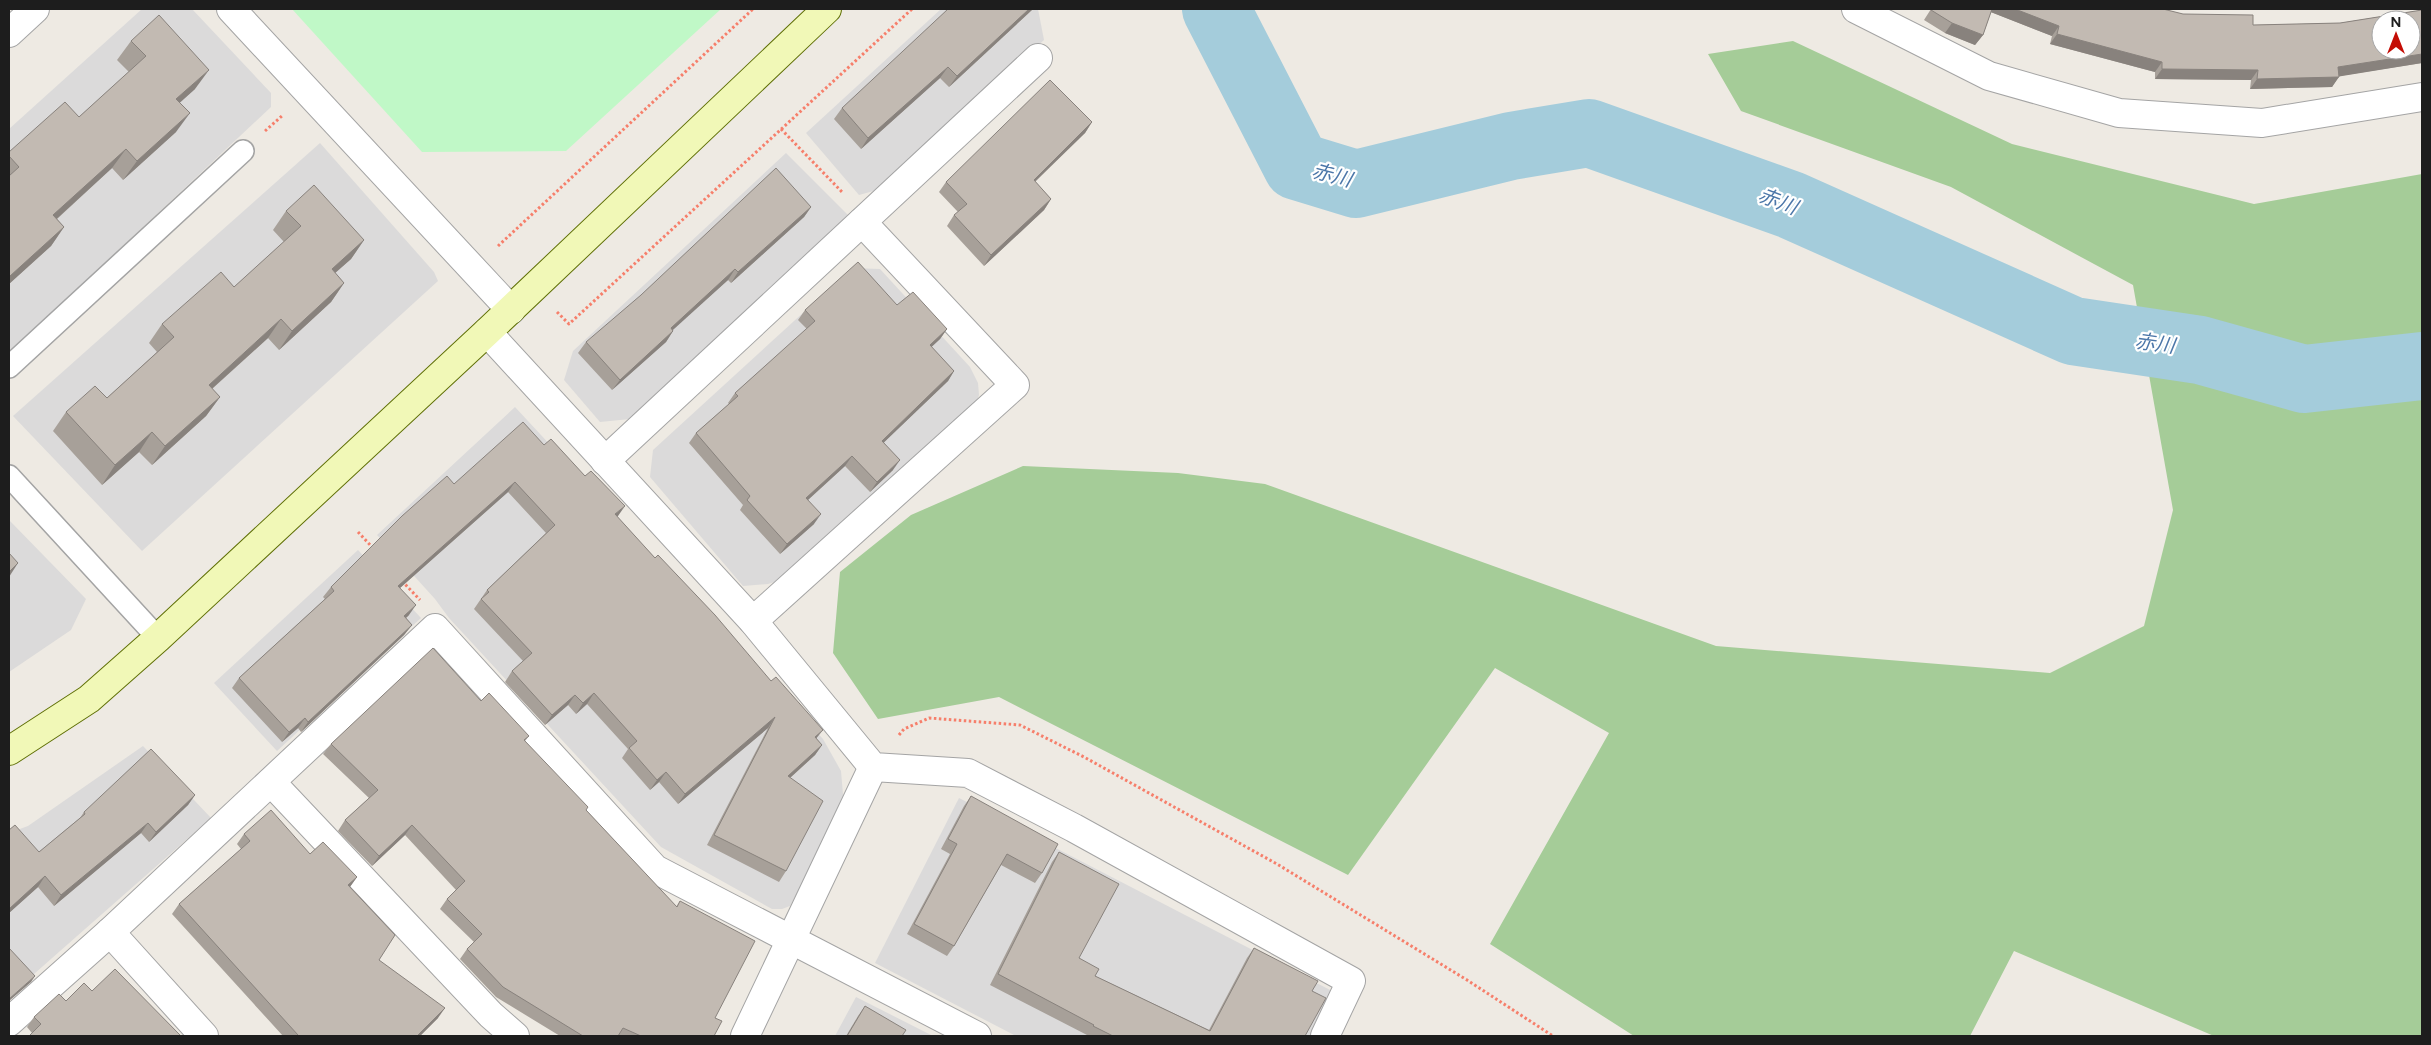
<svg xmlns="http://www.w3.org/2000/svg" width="2431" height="1045" viewBox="0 0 2431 1045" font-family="Figtree,'Noto Sans JP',sans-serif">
  <rect width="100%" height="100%" fill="#eeeae3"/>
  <!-- residential -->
  <g fill="#dbdada">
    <path d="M 142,9 L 192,9 L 271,93 L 271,107 L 9,353 L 9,129 Z"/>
    <path d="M 941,9 L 1038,9 L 1044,40 L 877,190 L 859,195 L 806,133 Z"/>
    <path d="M 320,143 L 434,272 L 438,281 L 142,551 L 13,416 Z"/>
    <path d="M 786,153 L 850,217 L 630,419 L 600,422 L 564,380 L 573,351 Z"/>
    <path d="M 852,268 L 880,269 L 970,367 L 978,383 L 979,395 L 976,404 L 784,579 L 768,584 L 743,586 L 650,477 L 653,450 Z"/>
    <path d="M 515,407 L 823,739 L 841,771 L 844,806 L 790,906 L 782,909 L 772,909 L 661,847 L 449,618 L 435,599 L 377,535 Z"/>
    <path d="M 9,520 L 86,599 L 71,630 L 9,672 Z"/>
    <path d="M 358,550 L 421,618 L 277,751 L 214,683 Z"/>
    <path d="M 143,746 L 211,818 L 9,996 L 9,833 L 28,826 Z"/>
    <path d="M 959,798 L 1334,992 L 1312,1036 L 1016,1036 L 875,963 Z"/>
    <path d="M 856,997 L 933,1036 L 835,1036 Z"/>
  </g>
  <!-- forest -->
  <path fill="#a5cc98" d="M 1793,41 L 2012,144 L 2254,204 L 2422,174 L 2422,1036 L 2214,1036 L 2014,951 L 1970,1036 L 1634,1036 L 1490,944 L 1609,733 L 1495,668 L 1348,875 L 999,697 L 878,719 L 833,653 L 840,572 L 911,515 L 1023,466 L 1178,473 L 1265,484 L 1716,646 L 2050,673 L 2144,626 L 2173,510 L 2133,285 L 1951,187 L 1741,111 L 1708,54 Z"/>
  <!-- park -->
  <path fill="#c0f8c7" d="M 292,9 L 721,9 L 566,151 L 422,152 Z"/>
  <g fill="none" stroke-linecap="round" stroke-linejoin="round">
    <!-- river -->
    <path stroke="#a4ccdb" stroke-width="68" d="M 1216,9 L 1297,166 L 1356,184 L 1511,146 L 1589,133 L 1791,205 L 2073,331 L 2200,350 L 2304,379 L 2422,366"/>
    <defs>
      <g id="lane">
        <path d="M 9,367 L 243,151"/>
        <path d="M 9,476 L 158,638"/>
      </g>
      <g id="street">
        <path d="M 231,9 L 511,310"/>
        <path d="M 1856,9 L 1989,76 L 2119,113 L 2262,123 L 2422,97"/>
        <path d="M 9,33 L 35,9"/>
        <path d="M 487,332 L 753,621 L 873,767 L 968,773 L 1074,828 L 1351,981 L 1325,1036"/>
        <path d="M 605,461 L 1038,58"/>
        <path d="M 753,621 L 1015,385 L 862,222"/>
        <path d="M 271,782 L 491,1015 L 515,1036"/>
        <path d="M 110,932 L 204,1036"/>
        <path d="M 9,1022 L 110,932 L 435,628 L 655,869 L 977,1036"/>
        <path d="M 745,1036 L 873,767"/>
      </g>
      <path id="secondary" d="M 9,751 L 89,699 L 158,638 L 487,332 L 827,9"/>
    </defs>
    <!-- lane casing -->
    <use href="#lane" stroke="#a4a4a4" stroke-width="24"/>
    <!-- street casing -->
    <use href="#street" stroke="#a4a4a4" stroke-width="30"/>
    <!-- secondary casing -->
    <use href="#secondary" stroke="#607007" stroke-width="30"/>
    <!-- path -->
    <g stroke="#f67f6b" stroke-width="3" stroke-dasharray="2.5 2.5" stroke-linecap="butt">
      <path d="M 781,129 L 843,193"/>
      <path d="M 265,131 L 283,115"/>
      <path d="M 498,246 L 753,9"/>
      <path d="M 557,312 L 569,324 L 912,9"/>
      <path d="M 358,532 L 373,548"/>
      <path d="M 402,581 L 420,600"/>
      <path d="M 899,735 L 904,729 L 929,718 L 1020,725 L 1084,757 L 1277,864 L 1467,980 L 1553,1036"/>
    </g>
    <!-- lane -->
    <use href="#lane" stroke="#fff" stroke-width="21"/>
    <!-- street -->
    <use href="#street" stroke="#fff" stroke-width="28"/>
    <!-- secondary -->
    <use href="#secondary" stroke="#f1f8b7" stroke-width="28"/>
  </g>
  <!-- wall -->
  <g fill="#a7a099">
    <path d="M 1033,9 L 949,87 L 940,78 L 861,149 L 834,119 L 842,108 Z"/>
    <path d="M 1931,9 L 2183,14 L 2253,25 L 2340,23 L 2422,10 L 2422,63 L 2339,76 L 2332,87 L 2250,89 L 2251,80 L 2155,79 L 2155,72 L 2050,44 L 2052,36 L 1991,12 L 1983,35 L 1975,45 L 1945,33 L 1924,20 Z"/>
    <path d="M 131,41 L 195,89 L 180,102 L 176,132 L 123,180 L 112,168 L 57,219 L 64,227 L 51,246 L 9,284 L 9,152 L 79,117 L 129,72 L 117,60 Z"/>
    <path d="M 1092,122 L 1085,133 L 1035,182 L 1051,199 L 1044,210 L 984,266 L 947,226 L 954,215 L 958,212 L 939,192 L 946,182 Z"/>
    <path d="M 811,207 L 804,217 L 731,283 L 728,280 L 672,330 L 673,331 L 666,342 L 612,390 L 578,353 L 586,342 Z"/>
    <path d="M 286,211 L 364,240 L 351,259 L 335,273 L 344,283 L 331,302 L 279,350 L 268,338 L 212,389 L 220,397 L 206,416 L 152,465 L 139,452 L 102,485 L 53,431 L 66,412 L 107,398 L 157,352 L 149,343 L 162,324 L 234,287 L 284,242 L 273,230 Z"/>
    <path d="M 897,305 L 947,329 L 940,339 L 931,347 L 954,371 L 948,381 L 884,442 L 893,470 L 870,492 L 845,466 L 808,500 L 814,524 L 780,554 L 740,510 L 743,505 L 689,443 L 696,433 L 729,404 L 728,403 L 735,393 L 807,329 L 798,320 L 805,310 Z"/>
    <path d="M 544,445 L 617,517 L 822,745 L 815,755 L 790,778 L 786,871 L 779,882 L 707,845 L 768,728 L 678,804 L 659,782 L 650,790 L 622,758 L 628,749 L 587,704 L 576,714 L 568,705 L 545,725 L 505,682 L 512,671 L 523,661 L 474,609 L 487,590 L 546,533 L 508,492 L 400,588 L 409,615 L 406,618 L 412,625 L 404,635 L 301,732 L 298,728 L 282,742 L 232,688 L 239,678 L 325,599 L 323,597 L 331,587 L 454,484 Z"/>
    <path d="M 481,701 L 529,736 L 525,741 L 586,810 L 676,907 L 680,901 L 715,1018 L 714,1036 L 560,1036 L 496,997 L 460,959 L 467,949 L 474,942 L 440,909 L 447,899 L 456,890 L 405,835 L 372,866 L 338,831 L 345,820 L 369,798 L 323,754 L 331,744 Z"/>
    <path d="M 195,795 L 188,805 L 149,842 L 141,833 L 54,906 L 38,887 L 9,913 L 9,830 L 39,852 L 80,818 L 84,812 Z"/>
    <path d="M 971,796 L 1042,873 L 1035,883 L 1001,865 L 954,946 L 947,956 L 907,934 L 950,854 L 941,849 L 964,806 Z"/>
    <path d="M 244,834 L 310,854 L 357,877 L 350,887 L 379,960 L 438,1018 L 420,1036 L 283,1036 L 172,914 L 179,904 L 241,849 L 237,844 Z"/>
    <path d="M 1059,852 L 1079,958 L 1095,976 L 1209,1030 L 1247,958 L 1254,948 L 1312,991 L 1305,1036 L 1086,1036 L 1087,1035 L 990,985 L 1052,862 Z"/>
    <path d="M 92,991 L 181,1036 L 32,1033 L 27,1027 L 34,1017 L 66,1001 Z"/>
    <path d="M 865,1006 L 902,1036 L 846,1036 L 858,1016 Z"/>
  </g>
  <!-- shaded-wall -->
  <g fill="#88827d">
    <path d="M 1029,9 L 1033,9 L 949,87 L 957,76 Z"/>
    <path d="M 1989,9 L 2015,9 L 2059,26 L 2052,36 L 1988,11 Z"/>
    <path d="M 1952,23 L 1983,35 L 1975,45 L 1945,33 Z"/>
    <path d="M 2057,34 L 2162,62 L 2155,72 L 2050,44 Z"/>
    <path d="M 2422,54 L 2422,63 L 2336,77 L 2339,77 L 2332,87 L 2250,89 L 2257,79 L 2338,67 Z"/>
    <path d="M 948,67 L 940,78 L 861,149 L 868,138 Z"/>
    <path d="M 2162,69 L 2258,70 L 2251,80 L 2155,79 Z"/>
    <path d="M 209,70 L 195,89 L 163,118 L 176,99 Z"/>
    <path d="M 190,113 L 176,132 L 123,180 L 137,161 Z"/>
    <path d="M 1092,122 L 1085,133 L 1026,190 L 1034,180 Z"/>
    <path d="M 126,149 L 112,168 L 40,234 L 53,215 Z"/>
    <path d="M 1051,199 L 1044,210 L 984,266 L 991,255 Z"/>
    <path d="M 811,207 L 804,217 L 731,283 L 738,272 Z"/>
    <path d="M 64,227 L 51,246 L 9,284 L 9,277 L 10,276 Z"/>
    <path d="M 364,240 L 351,259 L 318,288 L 332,269 Z"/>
    <path d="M 735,269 L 728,280 L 663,339 L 671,328 Z"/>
    <path d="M 344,283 L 331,302 L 279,350 L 292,331 Z"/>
    <path d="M 281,319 L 268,338 L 195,404 L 209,385 Z"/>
    <path d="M 947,329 L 940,339 L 923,355 L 930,345 Z"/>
    <path d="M 673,331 L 666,342 L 612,390 L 620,380 Z"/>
    <path d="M 954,371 L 948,381 L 875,451 L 882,441 Z"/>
    <path d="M 220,397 L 206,416 L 152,465 L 165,446 Z"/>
    <path d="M 152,432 L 139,452 L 102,485 L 115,465 Z"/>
    <path d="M 852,456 L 845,466 L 799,508 L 806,498 Z"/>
    <path d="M 900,460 L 893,470 L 870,492 L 877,482 Z"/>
    <path d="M 515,482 L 508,492 L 391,596 L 398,586 Z"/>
    <path d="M 625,506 L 618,516 L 608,525 L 615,514 Z"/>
    <path d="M 821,514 L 814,524 L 780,554 L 787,544 Z"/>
    <path d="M 18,563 L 9,577 L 9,572 Z"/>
    <path d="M 416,605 L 409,615 L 397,626 L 404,616 Z"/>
    <path d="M 412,625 L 404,635 L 301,732 L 308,722 Z"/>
    <path d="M 594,693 L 587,704 L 576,714 L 583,703 Z"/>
    <path d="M 575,695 L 568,705 L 545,725 L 552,715 Z"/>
    <path d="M 775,717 L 768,728 L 678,804 L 685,794 Z"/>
    <path d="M 305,718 L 298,728 L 282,742 L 289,732 Z"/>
    <path d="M 823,730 L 815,740 L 815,737 Z"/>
    <path d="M 822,745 L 815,755 L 781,786 L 788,776 Z"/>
    <path d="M 666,772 L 659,782 L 650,790 L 657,780 Z"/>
    <path d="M 195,795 L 188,805 L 149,842 L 156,832 Z"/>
    <path d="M 148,823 L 141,833 L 54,906 L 61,895 Z"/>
    <path d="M 412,825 L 405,835 L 372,866 L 379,856 Z"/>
    <path d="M 45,876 L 38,887 L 9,913 L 9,909 Z"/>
    <path d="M 357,877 L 349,888 L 348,885 Z"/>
    <path d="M 35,976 L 31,982 L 9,1001 L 9,999 Z"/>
    <path d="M 445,1008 L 438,1018 L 420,1036 L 417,1036 Z"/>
  </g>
  <!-- building -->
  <g fill="#c2bab2" stroke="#88827d" fill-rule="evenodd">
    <path d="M 948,9 L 1029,9 L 957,76 L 948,67 L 868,138 L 842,108 Z"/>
    <path d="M 1932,9 L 1992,9 L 1983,35 L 1952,23 L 1931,10 Z"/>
    <path d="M 2015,9 L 2163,9 L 2183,14 L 2253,15 L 2253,25 L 2340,23 L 2422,10 L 2422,54 L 2338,67 L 2339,77 L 2257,79 L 2258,70 L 2162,69 L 2162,62 L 2057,34 L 2059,26 ZM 2381,20 L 2411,20 L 2411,50 L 2381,50 Z"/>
    <path d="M 159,15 L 209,70 L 176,99 L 190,113 L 137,161 L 126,149 L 53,215 L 64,227 L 10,276 L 9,275 L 9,176 L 19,167 L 9,156 L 9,152 L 65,102 L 79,117 L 146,56 L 131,41 Z"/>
    <path d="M 1050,80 L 1092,122 L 1034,180 L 1051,199 L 991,255 L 954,215 L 967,204 L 946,182 Z"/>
    <path d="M 776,168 L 811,207 L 738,272 L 735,269 L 671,328 L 673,331 L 620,380 L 586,342 L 641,295 Z"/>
    <path d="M 314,185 L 364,240 L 332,269 L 344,283 L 292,331 L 281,319 L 209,385 L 220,397 L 165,446 L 152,432 L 115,465 L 66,412 L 95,386 L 107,398 L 174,337 L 162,324 L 221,272 L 234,287 L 301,226 L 286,211 Z"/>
    <path d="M 858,262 L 897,305 L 913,292 L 947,329 L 930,345 L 954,371 L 882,441 L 900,460 L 877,482 L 852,456 L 806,498 L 821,514 L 787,544 L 747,500 L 750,496 L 696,433 L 738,396 L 735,393 L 815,321 L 805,310 Z"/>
    <path d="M 523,422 L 544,445 L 551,439 L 585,476 L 591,471 L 625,506 L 615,514 L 655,558 L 658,555 L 715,615 L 771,681 L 776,677 L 823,730 L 815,737 L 822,745 L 788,776 L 823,801 L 786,871 L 714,835 L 775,717 L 685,794 L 666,772 L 657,780 L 629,748 L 637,741 L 594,693 L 583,703 L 575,695 L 552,715 L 512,671 L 532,653 L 481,599 L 489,592 L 487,590 L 555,525 L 515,482 L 398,586 L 416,605 L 404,616 L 412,625 L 308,722 L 305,718 L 289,732 L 239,678 L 334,591 L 331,587 L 402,516 L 447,476 L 454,484 Z"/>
    <path d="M 9,553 L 18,563 L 9,572 Z"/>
    <path d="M 433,648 L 481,701 L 489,693 L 529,736 L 524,740 L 588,807 L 586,810 L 677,907 L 680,901 L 755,941 L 715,1018 L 722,1021 L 714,1036 L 641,1036 L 623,1028 L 618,1036 L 583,1036 L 503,987 L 467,949 L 482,934 L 447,899 L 465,881 L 412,825 L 379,856 L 345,820 L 378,790 L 331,744 Z"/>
    <path d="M 151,749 L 195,795 L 156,832 L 148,823 L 61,895 L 45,876 L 9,909 L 9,830 L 15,825 L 39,852 L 85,814 L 84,812 Z"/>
    <path d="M 971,796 L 1058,844 L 1042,873 L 1007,854 L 954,946 L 914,924 L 957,844 L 948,839 Z"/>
    <path d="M 271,810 L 310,854 L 323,842 L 357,877 L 348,885 L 395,935 L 379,960 L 445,1008 L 417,1036 L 297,1036 L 298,1035 L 179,904 L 250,841 L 244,834 Z"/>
    <path d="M 1059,852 L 1119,884 L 1079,958 L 1099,969 L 1095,976 L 1210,1031 L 1254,948 L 1318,981 L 1312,991 L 1326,998 L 1305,1036 L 1113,1036 L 1093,1026 L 1094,1025 L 998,974 Z"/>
    <path d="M 9,948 L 35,976 L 9,999 Z"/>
    <path d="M 115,969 L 181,1036 L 29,1036 L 41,1024 L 34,1017 L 59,994 L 66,1001 L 84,983 L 92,991 Z"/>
    <path d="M 865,1006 L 906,1030 L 902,1036 L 847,1036 Z"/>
  </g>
  <g text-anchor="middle" stroke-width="4.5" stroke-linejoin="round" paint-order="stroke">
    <!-- water labels -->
    <g font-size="20" font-style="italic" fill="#4c77a9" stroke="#fff">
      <text transform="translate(1332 175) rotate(15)" y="7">赤川</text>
      <text transform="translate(1778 201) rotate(21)" y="7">赤川</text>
      <text transform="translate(2155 343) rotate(8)" y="7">赤川</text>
    </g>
  </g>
  <!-- border -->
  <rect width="2431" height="1045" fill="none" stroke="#1d1d1d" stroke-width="20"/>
  <!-- north arrow -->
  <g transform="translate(2396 35)"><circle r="24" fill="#ffffff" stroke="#a5a5a5"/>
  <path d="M0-4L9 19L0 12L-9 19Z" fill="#c40d05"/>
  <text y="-8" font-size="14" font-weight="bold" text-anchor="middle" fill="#1d1d1d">N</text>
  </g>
</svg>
